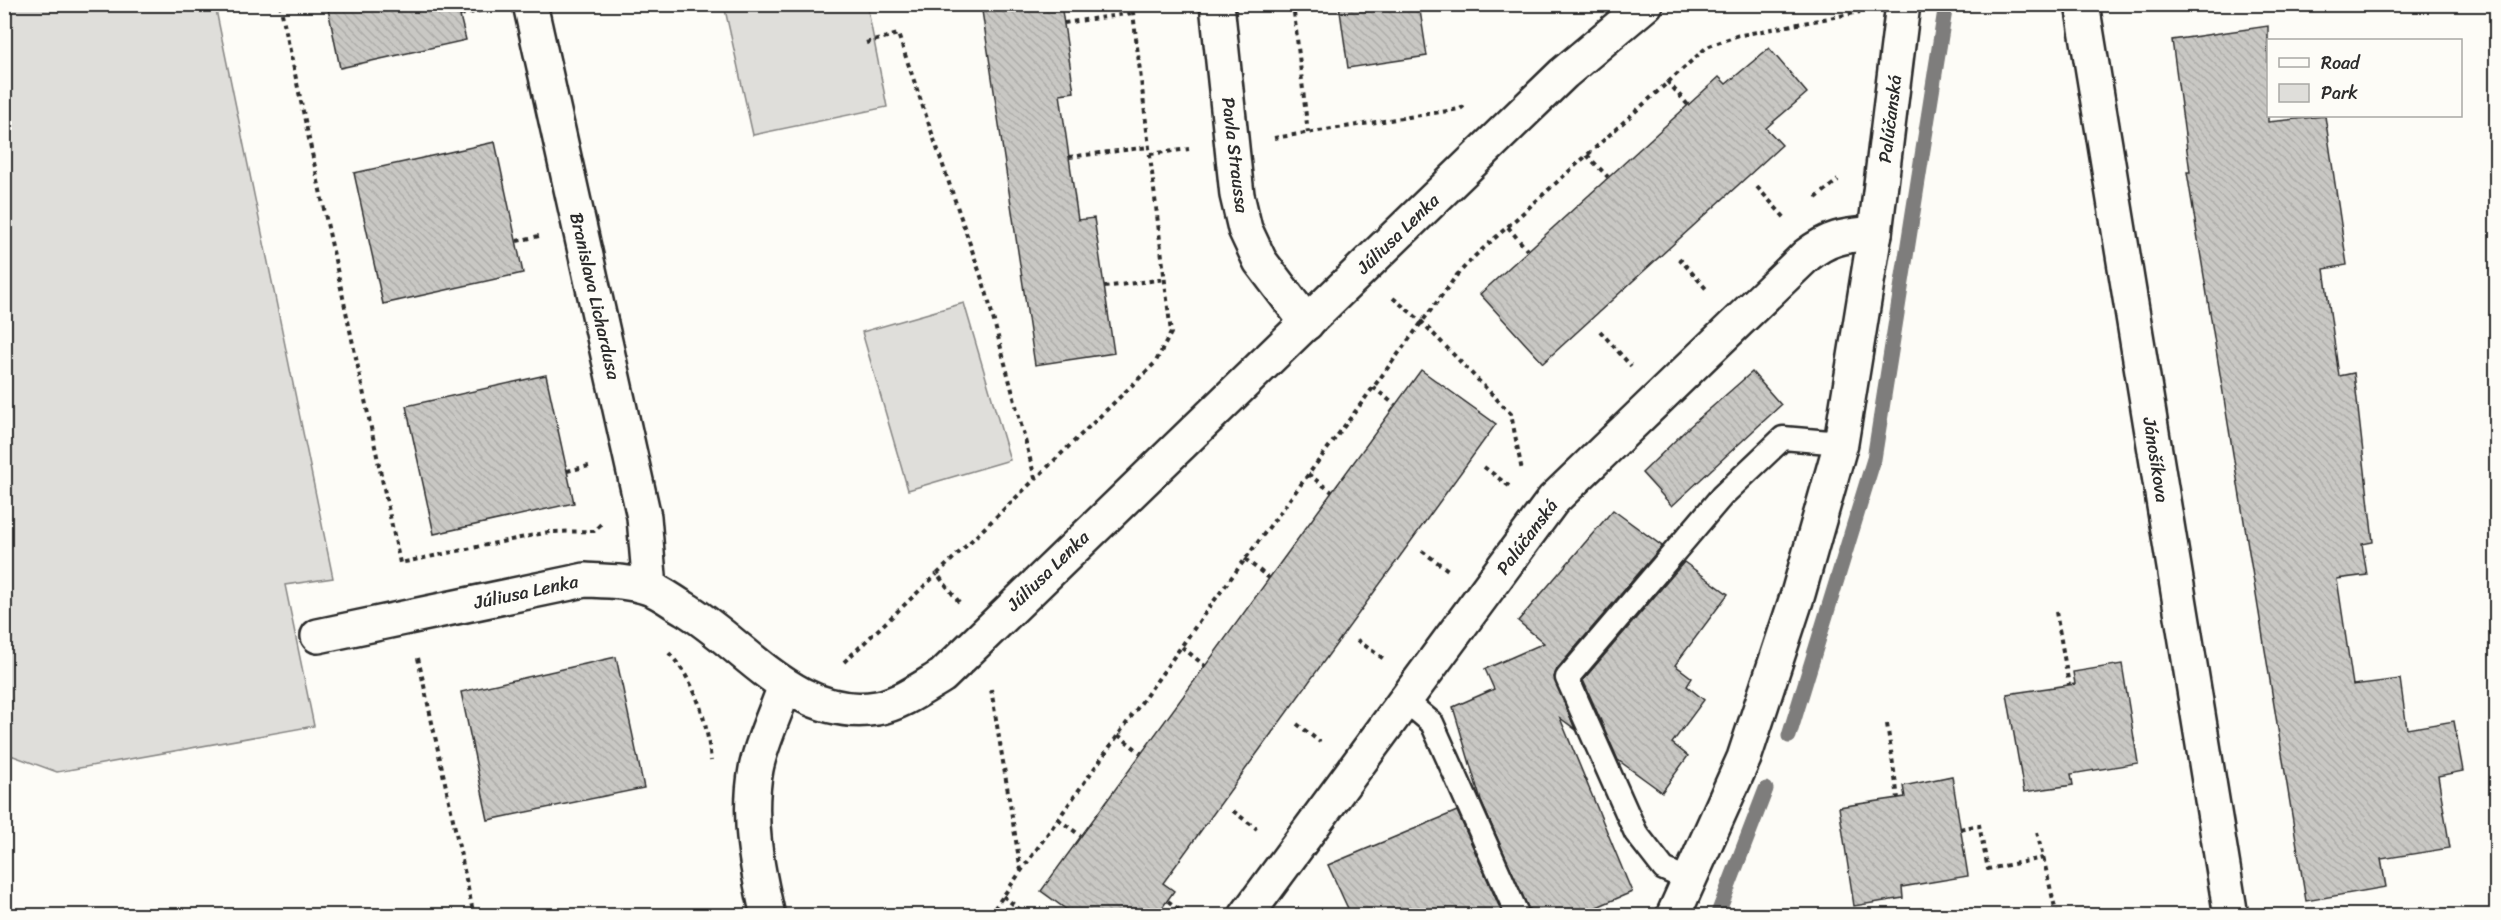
<svg xmlns="http://www.w3.org/2000/svg" width="2501" height="920" viewBox="0 0 2501 920" font-family="Sriracha,sans-serif">
  <defs>
    <pattern id="building-back-hatch" width="6" height="6" patternUnits="userSpaceOnUse" patternTransform="scale(1.5)"><rect width="6" height="6" fill="#c9c8c4"/><path d="M-1 5l2 2M0 0l6 6M5-1l2 2" fill="none" stroke="#adaca9"/></pattern>
  </defs>
  <rect width="100%" height="100%" fill="#fdfcf7"/>
  <filter id="ink" filterUnits="userSpaceOnUse"><feTurbulence type="fractalNoise" baseFrequency=".0167" numOctaves="2"/><feDisplacementMap in="SourceGraphic" scale="12" xChannelSelector="R" yChannelSelector="G"/><feConvolveMatrix kernelMatrix="1 2 1 2 8 2 1 2 1" color-interpolation-filters="sRGB"/></filter>
  <g filter="url(#ink)">
    <!-- green -->
    <g fill="#dfdeda" stroke="#858482" stroke-width="1.5">
      <path d="M 4,5 L 215,5 L 333,578 L 285,585 L 314,726 L 57,772 L 5,753 Z"/>
      <path d="M 724,5 L 867,5 L 887,107 L 753,135 Z"/>
      <path d="M 964,303 L 1010,460 L 908,490 L 862,332 Z"/>
    </g>
    <g fill="none" stroke-linecap="round" stroke-linejoin="round">
      <!-- stream -->
      <g stroke="#7e7d7b" stroke-width="15">
        <path d="M 1789,736 L 1874,459 L 1946,4"/>
        <path d="M 1717,916 L 1766,789"/>
      </g>
    </g>
    <!-- building -->
    <g fill="url(#building-back-hatch)" stroke="#2b2b2b" stroke-width="1.5">
      <path d="M 327,4 L 457,4 L 466,40 L 340,68 Z"/>
      <path d="M 981,4 L 1061,4 L 1074,92 L 1060,94 L 1078,220 L 1094,218 L 1114,353 L 1035,365 Z"/>
      <path d="M 1339,4 L 1419,4 L 1427,56 L 1348,68 Z"/>
      <path d="M 2268,26 L 2268,122 L 2325,116 L 2347,265 L 2324,269 L 2339,376 L 2354,373 L 2373,542 L 2362,544 L 2367,575 L 2337,579 L 2353,685 L 2400,679 L 2407,729 L 2454,721 L 2463,771 L 2438,776 L 2450,848 L 2381,859 L 2386,887 L 2306,901 L 2187,172 L 2190,172 L 2172,40 Z"/>
      <path d="M 1769,48 L 1807,93 L 1766,128 L 1782,145 L 1543,363 L 1480,294 L 1719,77 L 1726,84 Z"/>
      <path d="M 495,142 L 523,273 L 383,304 L 354,173 Z"/>
      <path d="M 1421,370 L 1496,424 L 1163,883 L 1174,891 L 1157,915 L 1074,915 L 1041,891 Z"/>
      <path d="M 1752,372 L 1781,405 L 1672,506 L 1642,473 L 1688,428 Z"/>
      <path d="M 546,375 L 574,503 L 434,534 L 406,406 Z"/>
      <path d="M 1613,510 L 1662,546 L 1557,669 L 1554,677 L 1575,729 L 1560,718 L 1632,892 L 1578,915 L 1531,915 L 1481,801 L 1453,707 L 1494,689 L 1485,669 L 1544,643 L 1518,621 Z"/>
      <path d="M 1684,562 L 1728,594 L 1675,665 L 1692,678 L 1687,686 L 1704,700 L 1672,743 L 1688,756 L 1662,792 L 1618,760 L 1583,680 Z"/>
      <path d="M 616,657 L 644,788 L 488,820 L 461,692 Z"/>
      <path d="M 2122,664 L 2138,763 L 2071,774 L 2073,785 L 2024,792 L 2007,694 L 2075,684 L 2073,672 Z"/>
      <path d="M 1952,776 L 1968,876 L 1902,887 L 1903,898 L 1854,906 L 1839,807 L 1905,797 L 1903,786 Z"/>
      <path d="M 1457,811 L 1503,915 L 1351,915 L 1328,865 Z"/>
    </g>
    <g fill="none" stroke-linecap="round" stroke-linejoin="round">
      <defs>
        <g id="lane">
          <path d="M 1405,700 L 1432,723 L 1518,916"/>
          <path d="M 1689,880 L 1664,869 L 1636,833 L 1567,678 L 1722,496 L 1783,438 L 1841,443"/>
        </g>
        <g id="street">
          <path d="M 530,4 L 644,517 L 650,588"/>
          <path d="M 1217,4 L 1237,195 L 1245,229 L 1260,261 L 1307,323"/>
          <path d="M 2082,4 L 2231,916"/>
          <path d="M 318,636 L 585,580 C 606,581 629,581 649,588 C 661,592 673,602 684,608 C 746,645 796,721 877,708 C 900,704 922,688 942,676 L 1564,73 L 1646,4"/>
          <path d="M 768,916 C 757,868 747,818 756,769 C 761,743 776,712 785,686"/>
          <path d="M 1246,916 L 1553,500 L 1807,255 C 1831,236 1846,236 1875,233"/>
          <path d="M 1673,916 L 1744,758 L 1798,594 L 1841,443 L 1875,233 L 1903,4"/>
        </g>
      </defs>
      <!-- lane casing -->
      <use href="#lane" stroke="#2b2b2b" stroke-width="27"/>
      <!-- street casing -->
      <use href="#street" stroke="#2b2b2b" stroke-width="38"/>
      <!-- path -->
      <g stroke="#2b2b2b" stroke-width="4" stroke-dasharray="4.5 4.5" stroke-linecap="butt">
        <path d="M 280,4 L 400,563 L 549,532 L 594,531 L 602,523"/>
        <path d="M 1293,4 L 1308,133"/>
        <path d="M 460,15 L 488,9"/>
        <path d="M 1064,23 L 1133,13"/>
        <path d="M 866,43 L 898,34 L 986,291 L 1035,478"/>
        <path d="M 1667,81 L 1688,105"/>
        <path d="M 1274,138 L 1460,109 L 1464,106"/>
        <path d="M 1150,154 L 1189,149"/>
        <path d="M 1587,155 L 1608,177"/>
        <path d="M 1069,157 L 1149,147"/>
        <path d="M 1757,187 L 1785,218"/>
        <path d="M 1816,198 L 1838,180"/>
        <path d="M 1508,227 L 1527,250"/>
        <path d="M 517,241 L 539,236"/>
        <path d="M 1679,258 L 1708,291"/>
        <path d="M 1104,287 L 1165,279"/>
        <path d="M 1393,298 L 1421,321 L 1511,414 L 1522,471"/>
        <path d="M 1600,331 L 1631,366"/>
        <path d="M 1373,387 L 1395,405"/>
        <path d="M 1484,467 L 1509,486"/>
        <path d="M 567,471 L 589,466"/>
        <path d="M 1308,474 L 1332,492"/>
        <path d="M 1422,551 L 1448,570"/>
        <path d="M 1245,559 L 1269,578"/>
        <path d="M 959,602 L 937,574 L 1155,363 L 1171,333 L 1132,4"/>
        <path d="M 2056,612 L 2069,685"/>
        <path d="M 1357,640 L 1384,659"/>
        <path d="M 1182,647 L 1205,666"/>
        <path d="M 669,653 C 697,684 707,721 711,761"/>
        <path d="M 418,658 L 474,916"/>
        <path d="M 844,662 L 937,574"/>
        <path d="M 991,689 L 1021,871"/>
        <path d="M 1297,724 L 1320,742"/>
        <path d="M 1887,724 L 1898,798"/>
        <path d="M 1118,735 L 1141,753"/>
        <path d="M 1233,811 L 1257,829"/>
        <path d="M 1058,819 L 1081,836"/>
        <path d="M 1960,829 L 1979,825 L 1988,869 L 2043,858"/>
        <path d="M 2037,832 L 2057,916"/>
        <path d="M 1003,896 L 1028,916"/>
        <path d="M 1168,901 L 1187,916"/>
        <path d="M 989,916 L 1208,609 L 1457,275 L 1475,256 L 1707,47 L 1736,36 L 1860,12"/>
      </g>
      <!-- lane -->
      <use href="#lane" stroke="#fdfcf7" stroke-width="22"/>
      <!-- street -->
      <use href="#street" stroke="#fdfcf7" stroke-width="33"/>
    </g>
  </g>
  <g text-anchor="middle" stroke-width="4.5" stroke-linejoin="round" paint-order="stroke">
    <!-- street labels -->
    <g font-size="18" fill="#2b2b2b" stroke="#fdfcf7">
      <text transform="translate(1890 119) rotate(-83)" y="6">Palúčanská</text>
      <text transform="translate(1235 155) rotate(83)" y="6">Pavla Straussa</text>
      <text transform="translate(1398 234) rotate(-44)" y="6">Júliusa Lenka</text>
      <text transform="translate(595 296) rotate(77)" y="6">Branislava Lichardusa</text>
      <text transform="translate(2156 460) rotate(81)" y="6">Jánošíkova</text>
      <text transform="translate(1527 537) rotate(-53)" y="6">Palúčanská</text>
      <text transform="translate(1048 571) rotate(-44)" y="6">Júliusa Lenka</text>
      <text transform="translate(526 592) rotate(-12)" y="6">Júliusa Lenka</text>
    </g>
  </g>
  <!-- margin -->
  <rect width="2501" height="920" fill="none" stroke="#fdfcf7" stroke-width="24"/>
  <rect x="12" y="12" width="2477" height="896" fill="none" stroke="#2b2b2b" stroke-width="2" filter="url(#ink)"/>
  <!-- legend -->
  <rect x="2267" y="39" width="195" height="78" fill="#fdfcf7" stroke="#a9a8a5" stroke-width="1.5"/>
  <rect x="2279" y="58" width="30" height="9" fill="#fdfcf7" stroke="#a9a8a5" stroke-width="1.5"/>
  <text x="2321" y="69" font-size="18" fill="#2b2b2b">Road</text>
  <rect x="2279" y="84" width="30" height="18" fill="#dfdeda" stroke="#a9a8a5" stroke-width="1.5"/>
  <text x="2321" y="99" font-size="18" fill="#2b2b2b">Park</text>
</svg>
